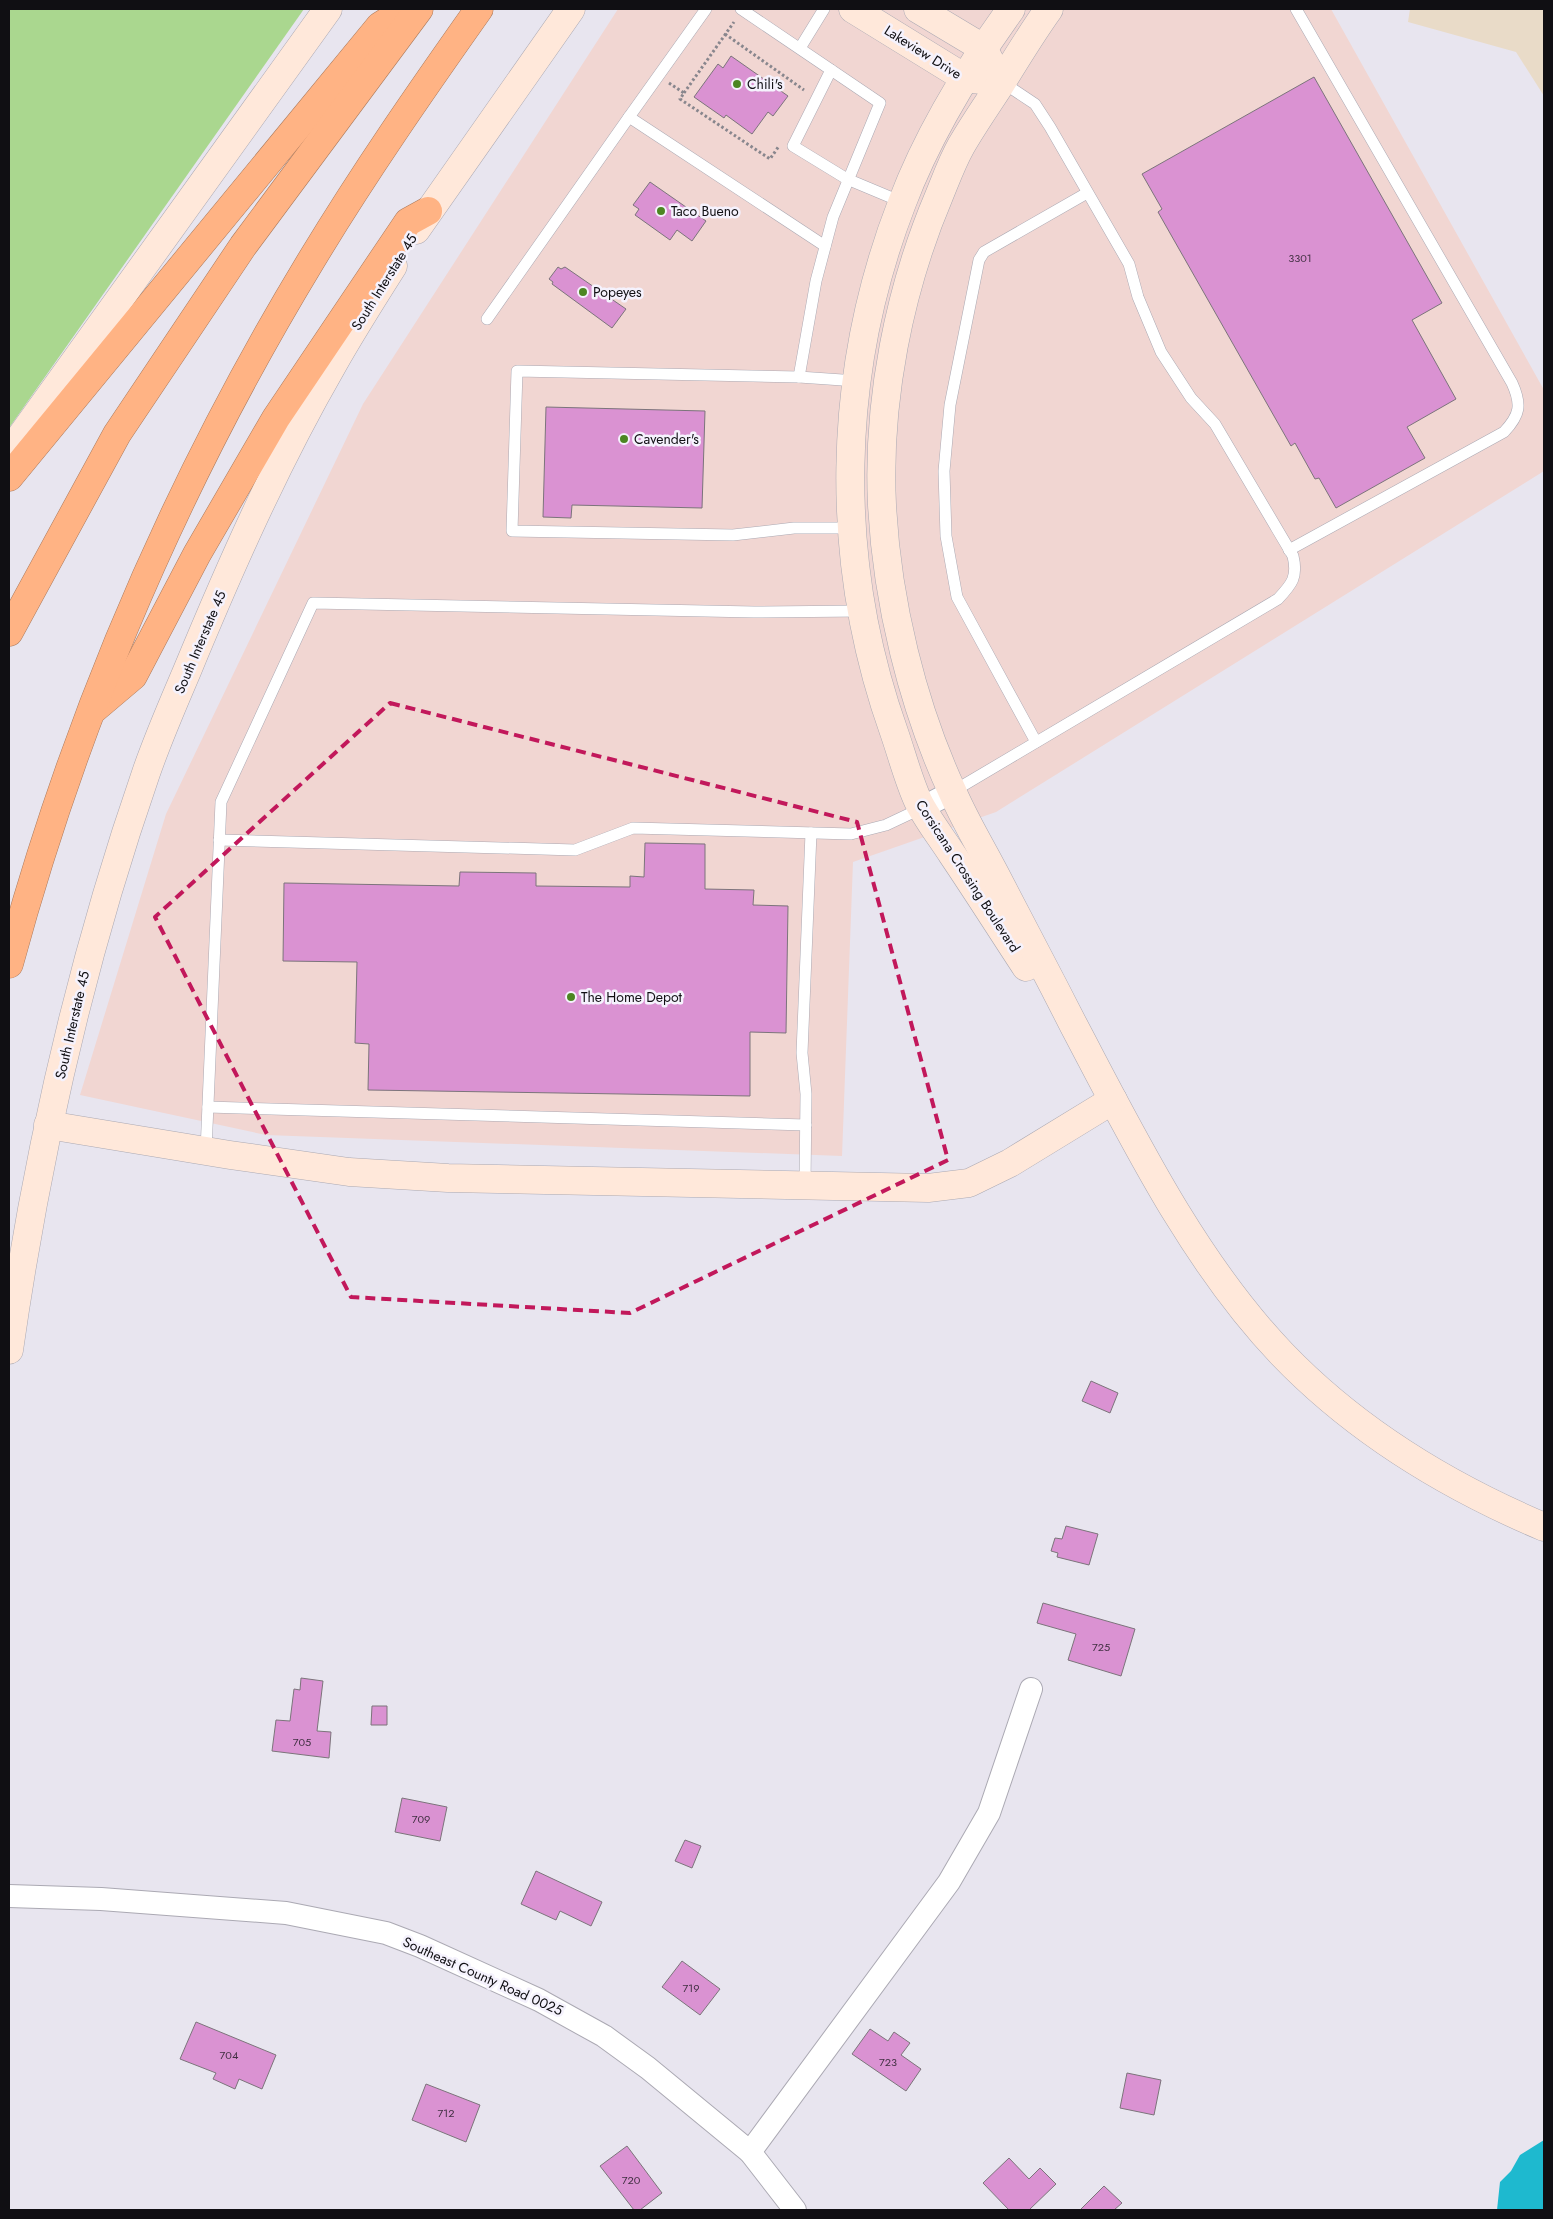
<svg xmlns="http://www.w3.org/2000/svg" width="1553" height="2219" viewBox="0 0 1553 2219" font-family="Jost,sans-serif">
  <rect width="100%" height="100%" fill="#e8e5ef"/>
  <!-- commercial -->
  <path fill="#f1d6d2" d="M 618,9 L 1331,9 L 1544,390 L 1544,471 L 996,812 L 853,862 L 842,1156 L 266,1135 L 80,1095 L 166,814 L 363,404 Z"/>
  <!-- industrial -->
  <path fill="#e9dbc8" d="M 1410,9 L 1544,9 L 1544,96 L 1516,52 L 1408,22 Z"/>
  <!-- green -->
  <path fill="#aad78f" d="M 9,9 L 304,9 L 9,428 Z"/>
  <!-- water -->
  <path fill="#1eb9cf" d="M 1544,2140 L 1544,2210 L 1497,2210 L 1500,2182 L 1511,2171 L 1520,2155 Z"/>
  <!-- building -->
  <g fill="#da92d2" stroke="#7c747b">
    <path d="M 731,56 L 788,96 L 773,116 L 768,112 L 752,134 L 726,115 L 724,118 L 694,97 L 718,64 L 723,68 Z"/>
    <path d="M 1314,77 L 1442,303 L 1412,320 L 1456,399 L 1407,427 L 1425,458 L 1336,508 L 1319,478 L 1315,479 L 1295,443 L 1291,446 L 1158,212 L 1162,209 L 1142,174 Z"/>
    <path d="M 650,182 L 706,221 L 692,241 L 677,230 L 670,240 L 635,215 L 639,209 L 633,205 Z"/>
    <path d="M 558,267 L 561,269 L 565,267 L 626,309 L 612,328 L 552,284 L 553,282 L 549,279 Z"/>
    <path d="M 546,407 L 705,411 L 702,508 L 572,505 L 571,518 L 543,517 Z"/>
    <path d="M 645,843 L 705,844 L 705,889 L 754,890 L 753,905 L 788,906 L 786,1033 L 750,1032 L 750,1096 L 368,1090 L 369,1044 L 355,1043 L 357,962 L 283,961 L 284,883 L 459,886 L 460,872 L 536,873 L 536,886 L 630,887 L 630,876 L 644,877 Z"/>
    <path d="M 1091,1381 L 1118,1393 L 1110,1413 L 1082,1401 Z"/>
    <path d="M 1066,1526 L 1098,1534 L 1089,1565 L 1057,1557 L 1058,1553 L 1051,1551 L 1055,1538 L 1062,1539 Z"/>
    <path d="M 1043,1603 L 1135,1629 L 1121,1676 L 1068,1660 L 1076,1634 L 1037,1623 Z"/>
    <path d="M 301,1678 L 323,1681 L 317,1731 L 331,1732 L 329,1758 L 272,1751 L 276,1720 L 290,1721 L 294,1689 L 300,1690 Z"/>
    <path d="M 372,1706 L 387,1706 L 387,1725 L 371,1725 Z"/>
    <path d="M 402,1798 L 447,1807 L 440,1841 L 395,1832 Z"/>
    <path d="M 685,1840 L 701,1846 L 692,1868 L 675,1861 Z"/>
    <path d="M 536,1871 L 602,1902 L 591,1926 L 560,1911 L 556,1920 L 521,1904 Z"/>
    <path d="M 682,1961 L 720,1989 L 700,2015 L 662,1987 Z"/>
    <path d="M 196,2022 L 276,2055 L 262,2089 L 239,2079 L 235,2089 L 213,2079 L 216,2073 L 180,2059 Z"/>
    <path d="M 870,2029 L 888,2041 L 894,2032 L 910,2043 L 901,2055 L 921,2069 L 906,2091 L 852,2054 Z"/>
    <path d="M 1127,2073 L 1161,2080 L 1154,2115 L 1120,2108 Z"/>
    <path d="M 426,2084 L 480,2105 L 466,2142 L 412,2120 Z"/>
    <path d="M 627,2146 L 662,2193 L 640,2210 L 634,2210 L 600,2166 Z"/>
    <path d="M 1009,2158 L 1029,2179 L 1040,2168 L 1056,2184 L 1029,2210 L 1009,2210 L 983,2183 Z"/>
    <path d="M 1104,2186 L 1122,2203 L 1114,2210 L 1080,2210 Z"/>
  </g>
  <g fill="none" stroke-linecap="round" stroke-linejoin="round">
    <defs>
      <g id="lane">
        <path d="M 741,9 L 880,103 L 833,217 L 816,281 L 799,377"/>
        <path d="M 800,48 L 824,9"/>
        <path d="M 831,70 L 793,146 L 847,179 L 902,202"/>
        <path d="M 629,117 L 706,9"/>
        <path d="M 487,319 L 629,117 L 825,246"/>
        <path d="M 852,528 L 794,528 L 733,535 L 512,531 L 517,371 L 799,377 L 857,381"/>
        <path d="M 1289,550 L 1504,432 C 1520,415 1522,405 1512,383 L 1296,9"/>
        <path d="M 1036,742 L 957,597 L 946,536 L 944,471 L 950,405 L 979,260 L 984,252 L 1087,193"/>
        <path d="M 952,792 L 1278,599 C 1292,584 1298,577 1293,556 L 1215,424 L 1191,398 L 1161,352 L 1138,297 L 1129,264 L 1050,127 L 1035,104 L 1002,82"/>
        <path d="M 219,840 L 575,850 L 633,828 L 851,834 L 886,825 L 922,808"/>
        <path d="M 208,1107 L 806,1125"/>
        <path d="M 206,1151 L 221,802 L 313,603 L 754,612 L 861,611"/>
        <path d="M 805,1186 L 806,1094 L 802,1053 L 811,833"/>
      </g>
      <g id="street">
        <path d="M 922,808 L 952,792"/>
        <path d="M 9,1896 L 101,1899 L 286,1913 L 386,1933 L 420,1946 L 539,2000 L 604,2036 L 648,2068 L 750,2152 L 795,2210"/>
        <path d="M 750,2152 L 949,1882 L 989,1813 L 1031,1689"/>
      </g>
      <g id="secondary">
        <path d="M 853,9 L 965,78 L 982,80"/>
        <path d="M 918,9 L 983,48 L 991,63"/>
        <path d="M 1011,9 C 968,69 928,134 902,203 C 836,373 833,561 894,732 C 902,755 908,779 918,801 C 927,819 941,837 952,854 C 977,891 1001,929 1026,967"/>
        <path d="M 1049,9 C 1031,34 1016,59 1000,85 C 987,105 973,125 961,146 C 952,162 946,179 939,196 C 899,290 877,401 882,505 C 887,601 912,705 953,793 C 965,821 981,847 995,874 C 1021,924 1048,975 1074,1026 C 1133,1138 1194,1262 1282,1354 C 1355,1430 1447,1486 1544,1527"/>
        <path d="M 416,230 L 571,9"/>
        <path d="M 9,453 L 328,9"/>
        <path d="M 48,1125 L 230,1155 L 349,1172 L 448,1178 L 928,1188 L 969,1183 L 1010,1163 L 1113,1100"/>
        <path d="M 9,1350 C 37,1154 81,960 146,773 C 158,738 173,704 187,671 C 230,567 276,463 332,366 C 351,332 372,299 393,266"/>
      </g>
      <g id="highway">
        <path d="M 9,477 L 380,26 L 407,9"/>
        <path d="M 9,632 L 117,434 L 243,246 L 419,9"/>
        <path d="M 94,709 L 133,676 L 197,554 L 276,418 L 408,222 L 428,211"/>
        <path d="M 9,964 C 76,717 179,478 312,259 C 364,173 421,91 479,9"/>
      </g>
    </defs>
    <!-- lane casing -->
    <use href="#lane" stroke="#aba9b3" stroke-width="12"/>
    <!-- street casing -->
    <use href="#street" stroke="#aba9b3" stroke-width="24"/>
    <!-- secondary casing -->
    <use href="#secondary" stroke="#aba9b3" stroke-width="29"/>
    <!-- highway casing -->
    <use href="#highway" stroke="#ab7a5c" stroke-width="29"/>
    <!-- path -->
    <g stroke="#88868d" stroke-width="3" stroke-dasharray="2.5 2.5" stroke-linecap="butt">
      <path d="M 725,34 L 804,90"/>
      <path d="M 669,83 L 684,93 L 680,99 L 770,159 L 779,146"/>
      <path d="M 684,93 L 734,22"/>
    </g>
    <!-- lane -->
    <use href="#lane" stroke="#fff" stroke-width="11"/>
    <!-- street -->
    <use href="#street" stroke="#fff" stroke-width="22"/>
    <!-- secondary -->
    <use href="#secondary" stroke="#ffe8da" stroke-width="28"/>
    <!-- highway -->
    <use href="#highway" stroke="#ffb384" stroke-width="28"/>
  </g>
  <!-- marked area -->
  <path fill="none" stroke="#c2185b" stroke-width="4" stroke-dasharray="10 6" stroke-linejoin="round" d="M 390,703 L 857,822 L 948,1160 L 630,1313 L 351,1297 L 155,917 Z"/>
  <!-- markers -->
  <g fill="#4c8622" stroke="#f5f2fd" stroke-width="2">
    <circle cx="737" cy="84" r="5"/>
    <circle cx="661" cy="211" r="5"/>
    <circle cx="583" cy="292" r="5"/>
    <circle cx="624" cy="439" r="5"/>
    <circle cx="571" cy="997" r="5"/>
  </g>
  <g text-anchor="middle" stroke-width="5" stroke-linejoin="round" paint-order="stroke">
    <!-- number labels -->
    <g font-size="11" fill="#423043">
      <text x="1300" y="262">3301</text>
      <text x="1101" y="1651">725</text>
      <text x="302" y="1746">705</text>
      <text x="421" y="1823">709</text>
      <text x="691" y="1992">719</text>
      <text x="229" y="2059">704</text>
      <text x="888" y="2066">723</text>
      <text x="446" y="2117">712</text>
      <text x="631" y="2184">720</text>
    </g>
    <!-- street labels -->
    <g font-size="14" fill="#100f13" stroke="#f5f2fd">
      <text transform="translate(923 52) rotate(32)" y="5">Lakeview Drive</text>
      <text transform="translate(384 282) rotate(-58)" y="5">South Interstate 45</text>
      <text transform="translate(200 642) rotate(-67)" y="5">South Interstate 45</text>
      <text transform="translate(968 876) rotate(57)" y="5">Corsicana Crossing Boulevard</text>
      <text transform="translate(72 1025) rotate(-77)" y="5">South Interstate 45</text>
      <text transform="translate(483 1976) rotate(24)" y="5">Southeast County Road 0025</text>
    </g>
    <!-- poi labels -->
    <g font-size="14" fill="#100f13" stroke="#f5f2fd" text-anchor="start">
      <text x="747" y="89">Chili's</text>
      <text x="671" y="216">Taco Bueno</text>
      <text x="593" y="297">Popeyes</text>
      <text x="634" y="444">Cavender's</text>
      <text x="581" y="1002">The Home Depot</text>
    </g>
  </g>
  <!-- border -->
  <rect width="1553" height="2219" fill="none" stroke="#100f13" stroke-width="20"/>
</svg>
